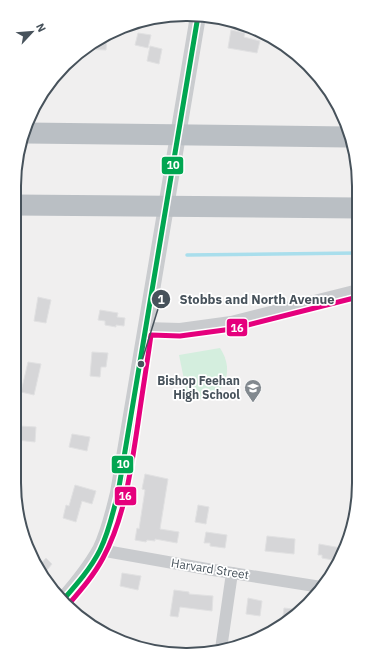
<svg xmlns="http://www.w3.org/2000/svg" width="373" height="669" viewBox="0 0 373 669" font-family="'IBM Plex Sans',sans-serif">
  <rect width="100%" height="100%" fill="#f0efef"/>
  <!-- green -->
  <path fill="#d4eede" d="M 220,348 C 238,375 220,404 188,399 L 179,355 Z"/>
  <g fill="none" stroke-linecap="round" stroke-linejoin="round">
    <!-- stream -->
    <path stroke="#a9deec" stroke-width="3.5" d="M 187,255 L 358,253"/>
  </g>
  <!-- building -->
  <g fill="#d6d6d8" stroke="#e1e1e2">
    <path d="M 231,30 L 245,33 L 244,37 L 260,41 L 257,53 L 228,48 Z"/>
    <path d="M 138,33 L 151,35 L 148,48 L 135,45 Z"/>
    <path d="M 107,37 L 106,50 L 83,49 L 94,44 Z"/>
    <path d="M 150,46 L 162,49 L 159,64 L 147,61 Z"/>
    <path d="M 38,297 L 51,300 L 46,323 L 34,321 Z"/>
    <path d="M 100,310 L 118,313 L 117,317 L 125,318 L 124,326 L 116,325 L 116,327 L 105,325 L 105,321 L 98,320 Z"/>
    <path d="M 92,352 L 108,353 L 106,367 L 101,367 L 100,377 L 90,376 Z"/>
    <path d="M 28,362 L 41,364 L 34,395 L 21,392 Z"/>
    <path d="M 19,426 L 36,427 L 35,442 L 17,440 Z"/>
    <path d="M 72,434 L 90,437 L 87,451 L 69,447 Z"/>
    <path d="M 145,474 L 168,479 L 160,529 L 179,532 L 177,543 L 155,539 L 155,541 L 147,540 L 146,542 L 135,540 L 137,528 L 139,529 L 145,490 L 142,489 Z"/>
    <path d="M 75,485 L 96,491 L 92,504 L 82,501 L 76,522 L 63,518 L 66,505 L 69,506 Z"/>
    <path d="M 198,505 L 209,507 L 206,524 L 195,522 Z"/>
    <path d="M 206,532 L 227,535 L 225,548 L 210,546 L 210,543 L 204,543 Z"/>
    <path d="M 267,536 L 295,539 L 294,554 L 265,551 Z"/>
    <path d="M 319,544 L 341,548 L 338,561 L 322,558 L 322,555 L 318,555 Z"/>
    <path d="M 46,558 L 52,564 L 43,575 L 38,567 Z"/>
    <path d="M 122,573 L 141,576 L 138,590 L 120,586 Z"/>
    <path d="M 174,590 L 189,592 L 189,594 L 213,596 L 212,611 L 180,607 L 178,617 L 170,616 Z"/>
    <path d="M 248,598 L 262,601 L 260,616 L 246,614 Z"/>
    <path d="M 284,608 L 302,610 L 282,624 Z"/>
  </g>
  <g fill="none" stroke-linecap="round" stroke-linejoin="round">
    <!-- street -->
    <g stroke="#c9cbce" stroke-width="12">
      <path d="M 145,328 L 180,329 L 231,322 L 358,290"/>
      <path d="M 100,550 L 207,569 L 321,587"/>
      <path d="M 221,649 L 232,573"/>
    </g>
    <!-- secondary -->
    <path stroke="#cacccf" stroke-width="16" d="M 63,600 C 77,584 90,568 100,550 C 109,532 113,513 118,493 L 198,16"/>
    <!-- highway -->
    <g stroke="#babfc4" stroke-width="21">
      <path d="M 27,133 L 347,137"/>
      <path d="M 14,205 L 358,208"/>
    </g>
    <defs>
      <path id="bus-1" d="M 63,600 C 77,584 91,568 100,550 C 109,532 113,512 118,493 L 198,16"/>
      <path id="bus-2" d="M 68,605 C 81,590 94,575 103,558 C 125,517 131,469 138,423 C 142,394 147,364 151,335 L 180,336 L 232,329 L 358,297"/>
    </defs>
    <!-- bus-1 casing -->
    <use href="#bus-1" stroke="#fff" stroke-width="8"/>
    <!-- bus-2 casing -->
    <use href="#bus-2" stroke="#fff" stroke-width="8"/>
    <!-- bus-1 -->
    <use href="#bus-1" stroke="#00a651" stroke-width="5"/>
    <!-- bus-2 -->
    <use href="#bus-2" stroke="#e5007d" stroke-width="5"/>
  </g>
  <!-- icons -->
  <defs>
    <symbol id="school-pin" viewBox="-11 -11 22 30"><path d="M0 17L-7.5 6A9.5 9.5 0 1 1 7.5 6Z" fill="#82898f" stroke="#fff"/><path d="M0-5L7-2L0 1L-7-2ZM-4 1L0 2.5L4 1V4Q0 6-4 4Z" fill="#fff"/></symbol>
  </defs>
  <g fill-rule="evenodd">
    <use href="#school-pin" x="243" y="378" width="20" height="27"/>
  </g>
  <g text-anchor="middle" stroke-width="3.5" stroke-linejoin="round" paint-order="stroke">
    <!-- poi labels -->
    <g font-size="12" font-weight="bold" fill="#47525b" stroke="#fff" text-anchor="end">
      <text x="240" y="385">Bishop Feehan<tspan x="240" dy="14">High School</tspan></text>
    </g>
    <!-- street labels -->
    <g font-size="12" fill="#47525b" stroke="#fff">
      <text transform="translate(210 569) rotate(9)" y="4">Harvard Street</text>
    </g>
  </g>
  <!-- crop -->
  <path d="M0 0H373V669H0ZM186 21H187A165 165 0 0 1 352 186V483A165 165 0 0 1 187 648H186A165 165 0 0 1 21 483V186A165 165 0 0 1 186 21Z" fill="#fff" fill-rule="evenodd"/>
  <path fill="none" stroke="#47525b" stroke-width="2" d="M186 21H187A165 165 0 0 1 352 186V483A165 165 0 0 1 187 648H186A165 165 0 0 1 21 483V186A165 165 0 0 1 186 21Z"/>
  <!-- callouts -->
  <path fill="none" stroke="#47525b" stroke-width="1.5" d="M141 364L161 299"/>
  <g fill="#47525b" stroke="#fff" stroke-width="1.5">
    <circle cx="141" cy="364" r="4"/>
    <circle cx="161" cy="299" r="10"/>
  </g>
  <g font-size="12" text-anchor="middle" font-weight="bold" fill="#fff">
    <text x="161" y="304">1</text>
  </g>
  <g font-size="13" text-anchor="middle" font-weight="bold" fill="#47525b" stroke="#fff" stroke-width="3.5" stroke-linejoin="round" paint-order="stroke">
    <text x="257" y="304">Stobbs and North Avenue</text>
  </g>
  <g stroke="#fff" stroke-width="1.5">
    <rect x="161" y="156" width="23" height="19" rx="4" fill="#00a651"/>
    <rect x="226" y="318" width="22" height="19" rx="4" fill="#e5007d"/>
    <rect x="111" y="455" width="23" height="19" rx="4" fill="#00a651"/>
    <rect x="114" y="486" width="23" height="20" rx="4" fill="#e5007d"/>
  </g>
  <g font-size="11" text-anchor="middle" font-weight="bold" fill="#fff">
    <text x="173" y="169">10</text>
    <text x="237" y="332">16</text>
    <text x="123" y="468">10</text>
    <text x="125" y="500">16</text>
  </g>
  <!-- north arrow -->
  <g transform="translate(32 32) rotate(64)" stroke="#ffffff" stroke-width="3" paint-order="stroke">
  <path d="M0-3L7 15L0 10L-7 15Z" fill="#47525b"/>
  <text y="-6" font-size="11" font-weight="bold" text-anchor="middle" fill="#47525b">N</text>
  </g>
</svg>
